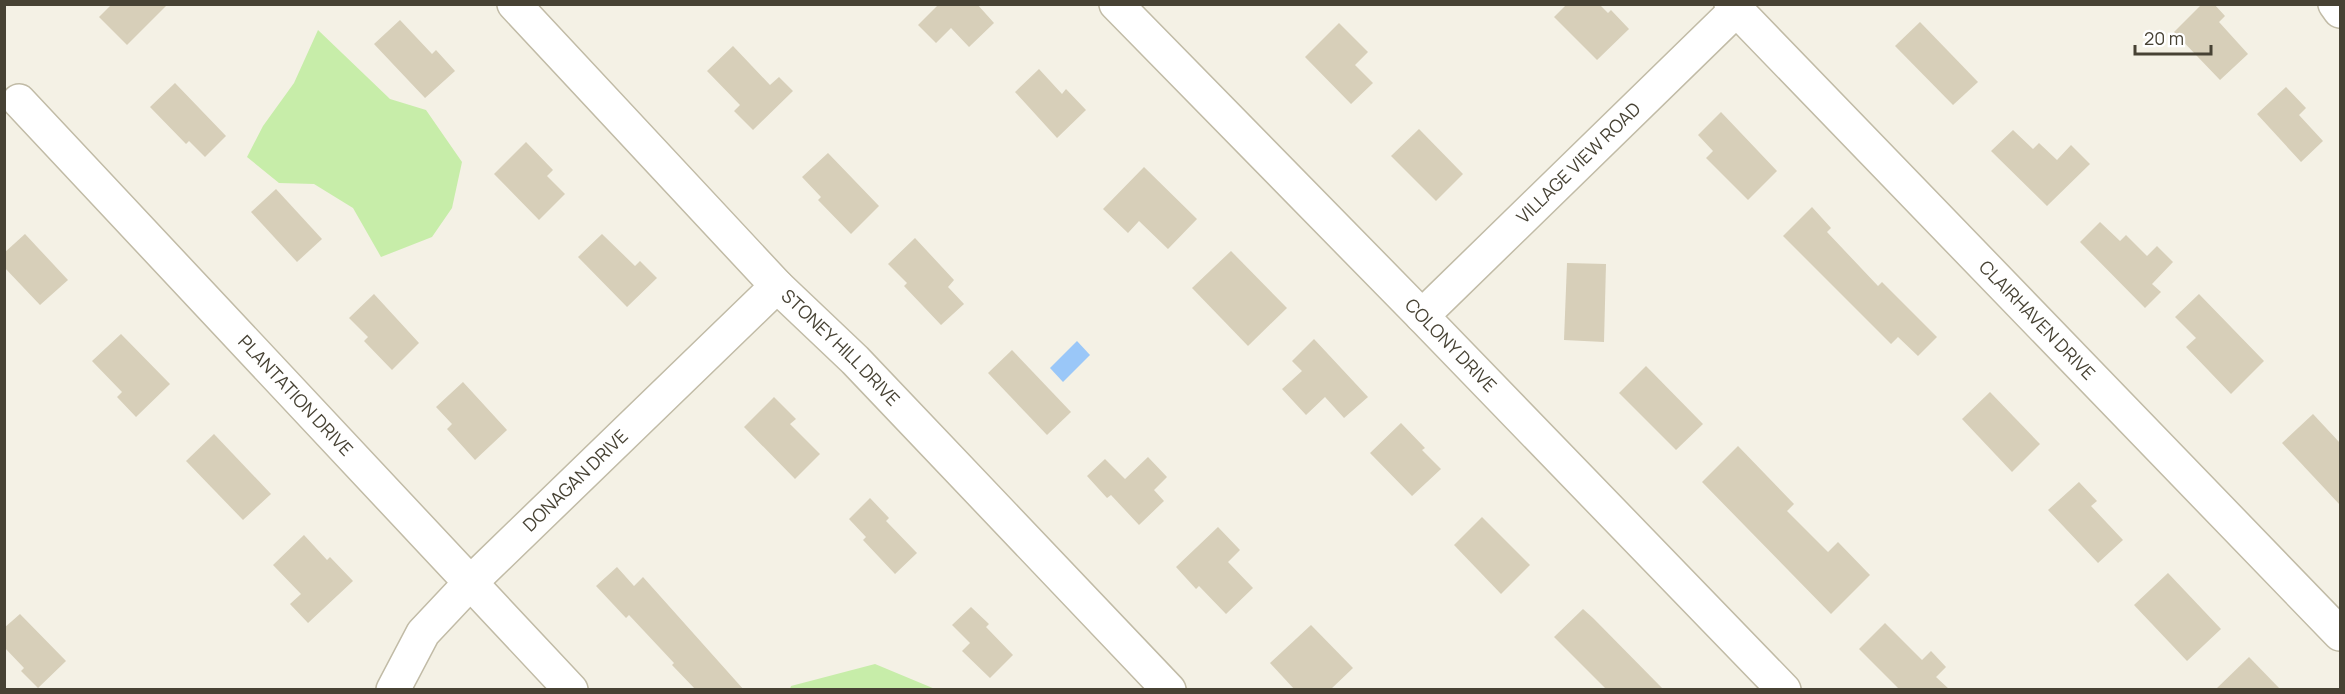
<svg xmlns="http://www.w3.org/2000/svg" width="2345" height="694" viewBox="0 0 2345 694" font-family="Manrope,sans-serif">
  <rect width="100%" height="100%" fill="#f4f1e5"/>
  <!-- green -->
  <g fill="#c7eda9">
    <path d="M 318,30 L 390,99 L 426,110 L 462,162 L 452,208 L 432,237 L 381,257 L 353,208 L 314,184 L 279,183 L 247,157 L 263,126 L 294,83 Z"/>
    <path d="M 875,664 L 935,689 L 790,689 L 791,686 Z"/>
  </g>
  <!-- water -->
  <path fill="#9ac7f8" d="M 1077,341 L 1090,355 L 1063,382 L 1050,368 Z"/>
  <!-- building -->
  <g fill="#d7cfb9">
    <path d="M 112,4 L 168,4 L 127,45 L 99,17 Z"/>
    <path d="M 939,4 L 977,4 L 994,23 L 969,47 L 951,28 L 936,43 L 918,25 Z"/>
    <path d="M 1567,4 L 1599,4 L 1608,13 L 1611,10 L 1629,29 L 1597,60 L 1554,17 Z"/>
    <path d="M 2202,4 L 2214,4 L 2225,16 L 2219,22 L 2248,54 L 2220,80 L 2174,32 Z"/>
    <path d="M 400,20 L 432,54 L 436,50 L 455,71 L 425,98 L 374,44 Z"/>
    <path d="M 1920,22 L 1978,82 L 1953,105 L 1895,46 Z"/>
    <path d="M 1339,23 L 1368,52 L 1355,65 L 1373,83 L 1351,104 L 1305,57 Z"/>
    <path d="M 733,46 L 770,85 L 779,77 L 793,91 L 753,130 L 734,111 L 740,105 L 707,71 Z"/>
    <path d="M 1039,69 L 1062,94 L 1066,89 L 1086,110 L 1057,138 L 1015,92 Z"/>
    <path d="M 175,83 L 226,136 L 205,157 L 189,141 L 186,144 L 150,107 Z"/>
    <path d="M 2286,87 L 2306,108 L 2299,115 L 2323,141 L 2301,162 L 2257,114 Z"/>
    <path d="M 1721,112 L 1777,171 L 1748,200 L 1706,158 L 1713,151 L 1698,135 Z"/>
    <path d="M 1419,129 L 1463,174 L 1436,201 L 1391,156 Z"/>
    <path d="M 2013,130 L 2033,149 L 2039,143 L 2057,160 L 2071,145 L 2090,164 L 2047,206 L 1991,151 Z"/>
    <path d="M 526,142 L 553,170 L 547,176 L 565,194 L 539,220 L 494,174 Z"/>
    <path d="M 828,153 L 879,206 L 851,234 L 818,200 L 821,197 L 802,177 Z"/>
    <path d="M 1144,167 L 1197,219 L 1168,249 L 1139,221 L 1128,233 L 1103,209 Z"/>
    <path d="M 276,189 L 322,239 L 297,262 L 251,212 Z"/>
    <path d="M 1812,207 L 1831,228 L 1827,232 L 1878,286 L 1882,282 L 1937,337 L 1918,356 L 1898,337 L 1891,344 L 1783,236 Z"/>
    <path d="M 2100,222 L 2120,241 L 2126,235 L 2147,256 L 2157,246 L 2173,262 L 2152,284 L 2161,292 L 2145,308 L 2080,242 Z"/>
    <path d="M 25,234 L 68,280 L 40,305 L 4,267 L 4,253 Z"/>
    <path d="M 602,234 L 635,266 L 640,261 L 657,278 L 627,307 L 578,257 Z"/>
    <path d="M 915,238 L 954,280 L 948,287 L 964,304 L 941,325 L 904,286 L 907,283 L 888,264 Z"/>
    <path d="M 1231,251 L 1287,308 L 1248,346 L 1192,288 Z"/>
    <path d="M 1567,263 L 1606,264 L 1604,342 L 1564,340 Z"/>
    <path d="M 374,294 L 419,343 L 392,370 L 364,341 L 368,337 L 349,318 Z"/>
    <path d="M 2199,294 L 2264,361 L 2231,394 L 2186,347 L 2196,338 L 2175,317 Z"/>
    <path d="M 121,334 L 170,384 L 136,417 L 117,397 L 122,392 L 92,361 Z"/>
    <path d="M 1314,339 L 1368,397 L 1344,418 L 1325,397 L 1306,415 L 1282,389 L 1302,371 L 1292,361 Z"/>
    <path d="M 1012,350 L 1071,412 L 1047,435 L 988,373 Z"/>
    <path d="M 1646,366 L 1703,424 L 1676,450 L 1619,393 Z"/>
    <path d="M 463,382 L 507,430 L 475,460 L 447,429 L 452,424 L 436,407 Z"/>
    <path d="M 1990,392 L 2040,444 L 2012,472 L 1962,419 Z"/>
    <path d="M 774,397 L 796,419 L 790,424 L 820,454 L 795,479 L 744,427 Z"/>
    <path d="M 2313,414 L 2340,443 L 2340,505 L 2282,443 Z"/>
    <path d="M 1401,423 L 1425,448 L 1422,450 L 1441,469 L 1412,496 L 1370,453 Z"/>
    <path d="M 214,434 L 271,494 L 243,520 L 186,461 Z"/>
    <path d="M 1738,446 L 1794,504 L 1787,511 L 1828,552 L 1838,542 L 1870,575 L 1831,614 L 1702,482 Z"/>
    <path d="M 1148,457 L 1167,477 L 1154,490 L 1164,501 L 1139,525 L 1111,495 L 1107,498 L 1087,476 L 1105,459 L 1125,479 Z"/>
    <path d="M 2079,482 L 2097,501 L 2091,506 L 2123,540 L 2098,563 L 2048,510 Z"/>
    <path d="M 870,498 L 889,518 L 886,521 L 917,553 L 895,574 L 863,540 L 866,537 L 849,519 Z"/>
    <path d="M 1482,517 L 1530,565 L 1501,594 L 1454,545 Z"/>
    <path d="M 1218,527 L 1240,550 L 1228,562 L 1253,588 L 1226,614 L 1199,586 L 1196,589 L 1176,567 Z"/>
    <path d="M 304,535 L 327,560 L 330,557 L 353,581 L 308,623 L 290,604 L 301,594 L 273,565 Z"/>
    <path d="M 617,567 L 634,586 L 643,577 L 744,690 L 696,690 L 672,665 L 674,663 L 629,615 L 626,618 L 596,586 Z"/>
    <path d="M 2168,573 L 2221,629 L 2187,661 L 2134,605 Z"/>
    <path d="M 971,607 L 989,624 L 986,627 L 1013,655 L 990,678 L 962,651 L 970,643 L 952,625 Z"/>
    <path d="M 1583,609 L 1593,618 L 1664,690 L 1607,690 L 1554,637 Z"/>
    <path d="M 20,614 L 66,661 L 38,688 L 21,671 L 24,668 L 4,647 L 4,628 Z"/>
    <path d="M 1885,623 L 1922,660 L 1931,651 L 1946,667 L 1936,677 L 1950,690 L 1900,690 L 1859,649 Z"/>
    <path d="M 1311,625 L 1353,668 L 1330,690 L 1295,690 L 1270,663 Z"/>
    <path d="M 2249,657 L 2281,690 L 2215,690 Z"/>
  </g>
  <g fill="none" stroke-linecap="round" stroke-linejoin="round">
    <defs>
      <g id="minor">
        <path id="s1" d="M 514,4 L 777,286 L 855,360 L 1169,690"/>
        <path id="s2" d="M 1116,4 L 1422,316 L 1784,690"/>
        <path id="s3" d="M 1731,4 L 2340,634"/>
        <path d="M 2335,4 L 2340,11"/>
        <path id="s4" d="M 19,101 L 571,690"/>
        <path id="s5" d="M 1422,316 L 1736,10"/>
        <path id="s6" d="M 393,690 L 423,633 L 470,583 L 777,286"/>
      </g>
    </defs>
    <!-- minor casing -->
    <use href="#minor" stroke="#c1bba6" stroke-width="36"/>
    <!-- minor -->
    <use href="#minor" stroke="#fff" stroke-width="33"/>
  </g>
  <g text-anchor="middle" stroke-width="4.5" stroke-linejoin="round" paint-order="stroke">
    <!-- street labels -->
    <g font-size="18" fill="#474234" stroke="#fff">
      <text dy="6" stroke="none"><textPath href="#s5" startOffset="219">VILLAGE VIEW ROAD</textPath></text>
      <text dy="6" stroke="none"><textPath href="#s3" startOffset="440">CLAIRHAVEN DRIVE</textPath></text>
      <text dy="6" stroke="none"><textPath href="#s2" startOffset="478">COLONY DRIVE</textPath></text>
      <text dy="6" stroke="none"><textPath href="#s1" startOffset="474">STONEY HILL DRIVE</textPath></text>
      <text dy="6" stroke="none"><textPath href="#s4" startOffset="404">PLANTATION DRIVE</textPath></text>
      <text dy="6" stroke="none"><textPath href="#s6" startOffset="280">DONAGAN DRIVE</textPath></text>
    </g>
  </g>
  <!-- border -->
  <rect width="2345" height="694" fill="none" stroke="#474234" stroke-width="12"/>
  <!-- scale -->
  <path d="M2135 45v9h76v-9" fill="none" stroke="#474234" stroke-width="3"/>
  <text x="2144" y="45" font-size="18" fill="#474234" stroke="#ffffff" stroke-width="4.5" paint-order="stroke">20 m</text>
</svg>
